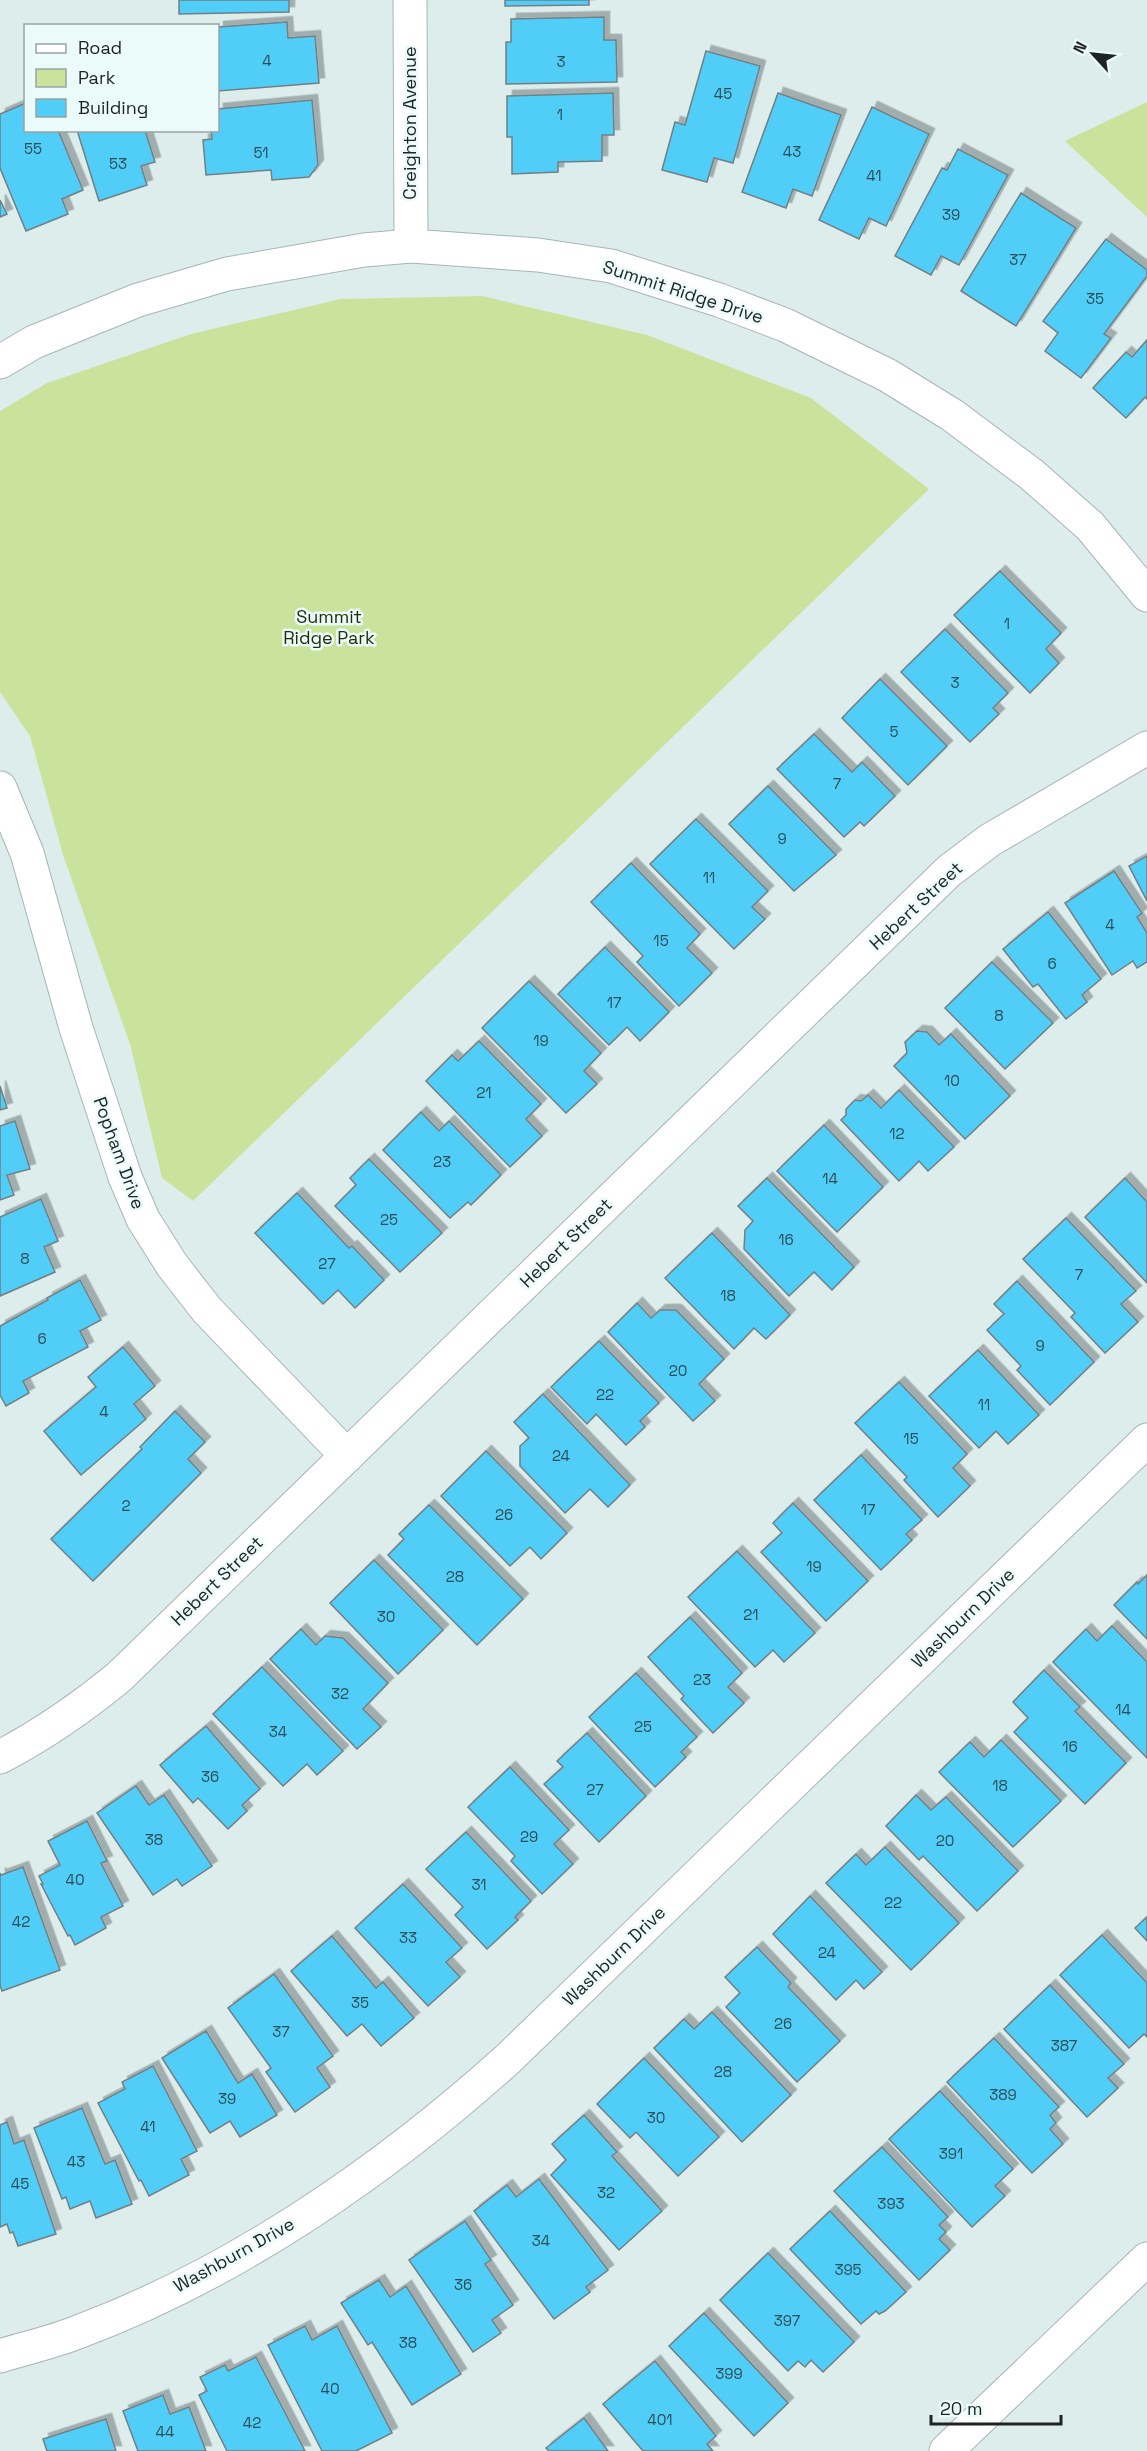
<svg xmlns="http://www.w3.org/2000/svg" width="1147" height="2451" viewBox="0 0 1147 2451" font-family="'Space Grotesk',sans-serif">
  <defs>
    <filter id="shadow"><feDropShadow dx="5.5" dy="-5.5" stdDeviation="0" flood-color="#0004"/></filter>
  </defs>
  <rect width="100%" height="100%" fill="#ddedec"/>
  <!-- green -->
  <g fill="#c9e39d">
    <path d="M 1147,102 L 1147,217 L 1065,141 Z"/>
    <path d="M 482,296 L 647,335 L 811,398 L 929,489 L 193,1201 L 162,1178 L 130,1044 L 64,858 L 30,736 L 0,692 L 0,411 L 47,383 L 191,334 L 341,299 Z"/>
  </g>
  <!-- building -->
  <g fill="#51cef8" stroke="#727f84" stroke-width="1.5" filter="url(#shadow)">
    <path d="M 179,0 L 289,0 L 289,12 L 179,14 Z"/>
    <path d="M 505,0 L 589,0 L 589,5 L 505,6 Z"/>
    <path d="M 604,17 L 604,40 L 616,40 L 617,82 L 506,84 L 506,42 L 511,42 L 511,19 Z"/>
    <path d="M 287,22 L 288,38 L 315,36 L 319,83 L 218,91 L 218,27 Z"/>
    <path d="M 706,51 L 760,66 L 733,163 L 714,158 L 707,182 L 662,170 L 675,122 L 685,125 Z"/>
    <path d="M 613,93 L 614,135 L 602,135 L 602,161 L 558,162 L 558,172 L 512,174 L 512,137 L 507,137 L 507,96 Z"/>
    <path d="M 778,93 L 841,115 L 812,196 L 793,189 L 786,208 L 742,192 Z"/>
    <path d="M 312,100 L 318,165 L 309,177 L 272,180 L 271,170 L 206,175 L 203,140 L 212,139 L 211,130 L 218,130 L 218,109 Z"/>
    <path d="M 26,103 L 26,130 L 58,130 L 83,190 L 62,199 L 68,214 L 26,231 L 0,168 L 0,114 Z"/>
    <path d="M 872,107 L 929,134 L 886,226 L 869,218 L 859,239 L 819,220 Z"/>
    <path d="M 77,130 L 145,130 L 155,162 L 141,166 L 147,185 L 99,201 Z"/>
    <path d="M 958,149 L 1008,175 L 959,265 L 941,256 L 931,275 L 895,256 L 942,168 L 947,170 Z"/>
    <path d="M 1021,193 L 1076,228 L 1016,326 L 961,291 Z"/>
    <path d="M 0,200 L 7,214 L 0,217 Z"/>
    <path d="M 1106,239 L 1147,270 L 1147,276 L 1104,334 L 1111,338 L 1081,378 L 1045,351 L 1058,333 L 1043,321 Z"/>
    <path d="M 1147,340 L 1147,399 L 1145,397 L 1126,418 L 1093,388 L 1126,352 L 1132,357 Z"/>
    <path d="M 1000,571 L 1061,633 L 1046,649 L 1059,663 L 1030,693 L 954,615 Z"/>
    <path d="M 945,629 L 1008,693 L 993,708 L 999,714 L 970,742 L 901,672 Z"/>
    <path d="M 880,679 L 947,746 L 908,785 L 842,718 Z"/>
    <path d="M 814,734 L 852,772 L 862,762 L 895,796 L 864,826 L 860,822 L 844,837 L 777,769 Z"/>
    <path d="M 768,786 L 836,855 L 794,891 L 729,824 Z"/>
    <path d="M 696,819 L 768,891 L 752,907 L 765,919 L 734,949 L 650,864 Z"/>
    <path d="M 1147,856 L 1147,901 L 1129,866 Z"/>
    <path d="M 631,863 L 700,934 L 687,948 L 712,973 L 679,1006 L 637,962 L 643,956 L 591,902 Z"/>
    <path d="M 1114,871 L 1142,913 L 1137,917 L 1147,933 L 1147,962 L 1137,968 L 1133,961 L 1112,975 L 1065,903 Z"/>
    <path d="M 1048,912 L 1101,979 L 1082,995 L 1087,1002 L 1066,1019 L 1038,984 L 1033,987 L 1003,949 Z"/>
    <path d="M 605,947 L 669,1012 L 640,1041 L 627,1027 L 609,1045 L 558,994 Z"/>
    <path d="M 992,962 L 1053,1023 L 1005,1069 L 945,1008 Z"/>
    <path d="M 529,981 L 601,1053 L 584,1071 L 597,1084 L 566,1113 L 482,1028 Z"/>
    <path d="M 917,1031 L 927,1032 L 939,1045 L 951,1034 L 1010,1096 L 965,1139 L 894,1066 L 907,1053 L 905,1042 Z"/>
    <path d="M 479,1041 L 541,1104 L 526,1119 L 542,1136 L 510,1167 L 426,1081 L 452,1055 L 458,1061 Z"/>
    <path d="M 0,1086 L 7,1108 L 0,1110 Z"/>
    <path d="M 899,1090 L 954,1147 L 928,1171 L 919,1161 L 899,1181 L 841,1120 L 846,1115 L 846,1109 L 855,1100 L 861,1101 L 868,1095 L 881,1108 Z"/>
    <path d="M 421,1112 L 439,1131 L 449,1121 L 501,1175 L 471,1205 L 468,1202 L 450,1218 L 383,1150 Z"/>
    <path d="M 15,1121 L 30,1169 L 7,1175 L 14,1195 L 0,1200 L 0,1126 Z"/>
    <path d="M 824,1125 L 883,1187 L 837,1232 L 777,1171 Z"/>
    <path d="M 369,1159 L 442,1233 L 400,1272 L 335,1206 L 356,1185 L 350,1178 Z"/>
    <path d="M 767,1178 L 854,1267 L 832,1290 L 814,1272 L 789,1296 L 744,1249 L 745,1230 L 753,1221 L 738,1206 Z"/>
    <path d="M 1125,1178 L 1147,1202 L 1147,1283 L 1085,1217 Z"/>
    <path d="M 297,1193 L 349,1248 L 352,1246 L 384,1280 L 355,1308 L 338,1290 L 323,1304 L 255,1233 Z"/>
    <path d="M 41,1199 L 58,1241 L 44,1247 L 55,1272 L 0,1296 L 0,1217 Z"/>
    <path d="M 1066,1218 L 1136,1291 L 1121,1304 L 1138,1322 L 1105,1353 L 1071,1317 L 1075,1313 L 1023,1259 Z"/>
    <path d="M 712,1233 L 790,1315 L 766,1339 L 754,1328 L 734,1349 L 665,1278 Z"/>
    <path d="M 80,1280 L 101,1320 L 80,1331 L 88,1347 L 23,1381 L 29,1393 L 6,1406 L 0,1395 L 0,1326 L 48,1300 L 47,1298 Z"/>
    <path d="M 1017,1281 L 1094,1362 L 1050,1405 L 1017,1370 L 1021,1366 L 987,1330 L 1004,1314 L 994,1304 Z"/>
    <path d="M 637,1303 L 651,1318 L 660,1310 L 676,1310 L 724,1359 L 699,1384 L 715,1401 L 693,1421 L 608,1332 Z"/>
    <path d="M 599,1341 L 659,1403 L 640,1421 L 645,1427 L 626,1445 L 596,1414 L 587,1424 L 551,1387 Z"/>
    <path d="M 123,1347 L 155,1386 L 134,1404 L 146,1419 L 81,1475 L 44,1431 L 96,1387 L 88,1377 Z"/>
    <path d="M 978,1350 L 1039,1415 L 1008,1444 L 996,1431 L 979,1448 L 929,1396 Z"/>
    <path d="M 899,1382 L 967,1454 L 953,1468 L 970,1486 L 938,1517 L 904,1480 L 907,1477 L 855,1423 Z"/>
    <path d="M 543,1394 L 630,1485 L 608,1507 L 590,1489 L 565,1513 L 520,1466 L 520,1446 L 529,1438 L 514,1422 Z"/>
    <path d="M 175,1411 L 205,1442 L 188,1459 L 201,1473 L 93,1581 L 51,1539 L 142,1449 L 140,1447 Z"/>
    <path d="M 486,1451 L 567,1533 L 541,1559 L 530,1547 L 510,1566 L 441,1496 Z"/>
    <path d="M 861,1455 L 922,1520 L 906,1534 L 912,1540 L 881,1570 L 814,1500 Z"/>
    <path d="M 793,1503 L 868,1581 L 826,1621 L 761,1552 L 782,1533 L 773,1523 Z"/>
    <path d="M 429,1505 L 523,1599 L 477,1645 L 388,1555 L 404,1539 L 399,1534 Z"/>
    <path d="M 737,1551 L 815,1633 L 784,1662 L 773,1650 L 755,1667 L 688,1597 Z"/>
    <path d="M 374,1560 L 443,1630 L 398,1674 L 330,1603 Z"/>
    <path d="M 1147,1575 L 1147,1639 L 1114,1605 L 1137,1582 L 1138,1584 Z"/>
    <path d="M 690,1617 L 742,1673 L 728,1687 L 744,1703 L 713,1733 L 681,1699 L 684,1696 L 648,1657 Z"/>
    <path d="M 1112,1626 L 1147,1662 L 1147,1758 L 1053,1662 L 1086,1629 L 1097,1641 Z"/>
    <path d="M 301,1629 L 316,1645 L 325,1636 L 343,1638 L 388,1683 L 363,1709 L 381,1727 L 357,1749 L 270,1659 Z"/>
    <path d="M 262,1667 L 343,1751 L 317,1775 L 307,1764 L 283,1786 L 213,1714 Z"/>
    <path d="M 1044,1670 L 1080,1707 L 1075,1711 L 1126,1763 L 1085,1804 L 1014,1732 L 1028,1718 L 1013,1702 Z"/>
    <path d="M 636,1673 L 697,1737 L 681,1752 L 686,1757 L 655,1787 L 589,1717 Z"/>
    <path d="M 206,1726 L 260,1789 L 242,1805 L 247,1811 L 228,1829 L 198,1798 L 193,1803 L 160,1765 Z"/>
    <path d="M 587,1733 L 646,1796 L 599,1842 L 544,1784 L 563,1767 L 557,1761 Z"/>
    <path d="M 1001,1740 L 1061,1801 L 1013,1847 L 939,1772 L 970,1742 L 984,1757 Z"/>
    <path d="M 510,1767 L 569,1830 L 554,1844 L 573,1864 L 542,1894 L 511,1861 L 515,1856 L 468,1807 Z"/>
    <path d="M 136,1786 L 149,1805 L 164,1795 L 212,1866 L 182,1886 L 177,1879 L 153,1895 L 97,1813 Z"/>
    <path d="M 916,1795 L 931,1810 L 946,1797 L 1018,1871 L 977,1911 L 923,1856 L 919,1860 L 886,1826 Z"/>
    <path d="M 87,1821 L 107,1861 L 101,1863 L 123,1906 L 101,1917 L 106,1928 L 75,1945 L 70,1935 L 68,1936 L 41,1884 L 43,1884 L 39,1876 L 60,1865 L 48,1841 Z"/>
    <path d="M 466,1832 L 531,1901 L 515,1917 L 518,1920 L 487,1949 L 455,1915 L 463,1907 L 426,1869 Z"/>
    <path d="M 885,1847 L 959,1923 L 911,1970 L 826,1883 L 856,1854 L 866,1865 Z"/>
    <path d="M 23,1867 L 60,1970 L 2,1991 L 0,1985 L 0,1873 L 1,1875 Z"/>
    <path d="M 403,1884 L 462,1948 L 446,1962 L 460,1977 L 428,2006 L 355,1928 Z"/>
    <path d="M 810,1896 L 882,1972 L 864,1989 L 856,1980 L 836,2000 L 773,1934 Z"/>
    <path d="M 1147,1917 L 1147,1941 L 1135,1928 Z"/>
    <path d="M 1102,1935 L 1147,1983 L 1147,2037 L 1144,2034 L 1129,2048 L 1060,1975 Z"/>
    <path d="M 332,1936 L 376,1988 L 383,1982 L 414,2018 L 381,2046 L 362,2024 L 347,2036 L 291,1971 Z"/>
    <path d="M 757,1947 L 791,1983 L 788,1987 L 840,2041 L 797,2082 L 726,2007 L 740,1993 L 725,1977 Z"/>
    <path d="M 274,1974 L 333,2056 L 317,2068 L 330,2087 L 295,2112 L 266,2072 L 271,2068 L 228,2008 Z"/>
    <path d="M 1050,1985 L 1124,2064 L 1108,2078 L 1118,2088 L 1087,2117 L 1004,2029 Z"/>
    <path d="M 712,2012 L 791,2095 L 742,2142 L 654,2048 L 684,2019 L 694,2029 Z"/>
    <path d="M 206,2031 L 238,2083 L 252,2074 L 277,2115 L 240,2137 L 230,2121 L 210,2133 L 162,2058 Z"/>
    <path d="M 994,2038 L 1059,2107 L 1050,2115 L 1056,2123 L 1050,2129 L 1063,2144 L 1032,2173 L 947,2082 Z"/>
    <path d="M 644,2058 L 719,2137 L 678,2176 L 636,2132 L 630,2138 L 597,2104 Z"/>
    <path d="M 153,2066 L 197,2151 L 181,2159 L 189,2175 L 149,2196 L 141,2180 L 139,2181 L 98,2103 L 125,2089 L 122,2082 Z"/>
    <path d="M 940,2091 L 1013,2169 L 995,2186 L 1005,2196 L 972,2227 L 889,2139 Z"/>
    <path d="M 82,2108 L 105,2164 L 115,2160 L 132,2204 L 96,2218 L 90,2201 L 70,2209 L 66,2197 L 62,2199 L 34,2128 Z"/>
    <path d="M 584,2115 L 617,2152 L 612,2156 L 662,2211 L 619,2250 L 551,2175 L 566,2160 L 552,2144 Z"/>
    <path d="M 7,2122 L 14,2144 L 24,2140 L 56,2234 L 18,2246 L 13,2232 L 10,2233 L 7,2224 L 0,2227 L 0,2125 Z"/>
    <path d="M 882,2147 L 948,2217 L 939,2225 L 946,2232 L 939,2239 L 950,2250 L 919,2280 L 834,2191 Z"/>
    <path d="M 539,2179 L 608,2270 L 586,2287 L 590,2292 L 554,2319 L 474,2211 L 507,2185 L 516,2197 Z"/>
    <path d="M 830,2211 L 906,2292 L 885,2311 L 879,2314 L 876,2311 L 861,2324 L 790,2249 Z"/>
    <path d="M 465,2221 L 491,2260 L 485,2264 L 513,2305 L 492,2320 L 501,2333 L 473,2352 L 409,2260 Z"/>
    <path d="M 768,2253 L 854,2342 L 823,2372 L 811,2360 L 805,2367 L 798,2361 L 788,2371 L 720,2300 Z"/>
    <path d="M 379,2280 L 390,2297 L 406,2286 L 461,2374 L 412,2405 L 372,2342 L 368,2345 L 341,2303 Z"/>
    <path d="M 704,2313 L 788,2403 L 754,2436 L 669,2346 Z"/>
    <path d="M 305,2326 L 312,2340 L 337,2326 L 392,2433 L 356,2451 L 322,2451 L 268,2345 Z"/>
    <path d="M 256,2357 L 305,2451 L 227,2451 L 199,2395 L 207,2391 L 200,2377 L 225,2365 L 228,2371 Z"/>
    <path d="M 655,2361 L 716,2436 L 707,2444 L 713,2451 L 643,2451 L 603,2404 Z"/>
    <path d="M 163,2395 L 170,2414 L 189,2407 L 206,2451 L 138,2451 L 123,2411 Z"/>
    <path d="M 584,2418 L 608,2451 L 549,2451 L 546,2448 Z"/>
    <path d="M 106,2419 L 116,2451 L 47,2451 L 43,2439 Z"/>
  </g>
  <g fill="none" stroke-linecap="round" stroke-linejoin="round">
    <defs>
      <g id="minor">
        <path d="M 410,0 L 411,246"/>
        <path d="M 0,362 L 34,342 L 138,300 L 227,274 L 364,250 L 411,246 L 538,255 L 611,266 L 719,300 L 785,325 L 887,375 L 952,415 L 1031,474 L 1090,526 L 1147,595"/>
        <path d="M 0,788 L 27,853 L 76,1028 L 125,1177 L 143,1219 L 172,1265 L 207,1310 L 347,1456"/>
        <path d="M 0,1757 C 44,1734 80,1709 119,1677 L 949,871 L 990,840 L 1147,748"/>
        <path d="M 0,2356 C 26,2348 53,2342 78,2332 C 236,2273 385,2170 509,2058 L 1147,1440"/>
      </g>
      <path id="tertiary" d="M 946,2451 L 1147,2259"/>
    </defs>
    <!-- minor casing -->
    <use href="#minor" stroke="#a6b6b4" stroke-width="35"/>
    <!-- tertiary casing -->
    <use href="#tertiary" stroke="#a6b6b4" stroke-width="35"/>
    <!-- minor -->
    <use href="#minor" stroke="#fff" stroke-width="33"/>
    <!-- tertiary -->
    <use href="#tertiary" stroke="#fff" stroke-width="33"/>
  </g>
  <g text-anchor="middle" stroke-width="5" stroke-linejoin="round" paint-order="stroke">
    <!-- number labels -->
    <g font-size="15" fill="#2b4e58">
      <text x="267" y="66">4</text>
      <text x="561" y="67">3</text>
      <text x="723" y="99">45</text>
      <text x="560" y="120">1</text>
      <text x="33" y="154">55</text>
      <text x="792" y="157">43</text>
      <text x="261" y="158">51</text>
      <text x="118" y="169">53</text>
      <text x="874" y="181">41</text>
      <text x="951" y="220">39</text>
      <text x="1018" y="265">37</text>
      <text x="1095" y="304">35</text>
      <text x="1007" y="629">1</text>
      <text x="955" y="688">3</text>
      <text x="894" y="737">5</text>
      <text x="837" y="789">7</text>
      <text x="782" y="844">9</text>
      <text x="709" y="883">11</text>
      <text x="1110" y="930">4</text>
      <text x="661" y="946">15</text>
      <text x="1052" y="969">6</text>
      <text x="614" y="1008">17</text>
      <text x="999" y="1021">8</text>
      <text x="541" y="1046">19</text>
      <text x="952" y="1086">10</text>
      <text x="484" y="1098">21</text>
      <text x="897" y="1139">12</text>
      <text x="442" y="1167">23</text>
      <text x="830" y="1184">14</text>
      <text x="389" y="1225">25</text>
      <text x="786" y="1245">16</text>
      <text x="25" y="1264">8</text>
      <text x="327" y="1269">27</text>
      <text x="1079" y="1280">7</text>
      <text x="728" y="1301">18</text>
      <text x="42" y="1344">6</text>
      <text x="1040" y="1351">9</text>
      <text x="678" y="1376">20</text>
      <text x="605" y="1400">22</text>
      <text x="984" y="1410">11</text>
      <text x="104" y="1417">4</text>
      <text x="911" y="1444">15</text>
      <text x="561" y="1461">24</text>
      <text x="126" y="1511">2</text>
      <text x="868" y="1515">17</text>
      <text x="504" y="1520">26</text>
      <text x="814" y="1572">19</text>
      <text x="455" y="1582">28</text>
      <text x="751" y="1620">21</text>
      <text x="386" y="1622">30</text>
      <text x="702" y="1685">23</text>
      <text x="340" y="1699">32</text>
      <text x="1123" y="1715">14</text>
      <text x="643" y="1732">25</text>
      <text x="278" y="1737">34</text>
      <text x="1070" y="1752">16</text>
      <text x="210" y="1782">36</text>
      <text x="1000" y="1791">18</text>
      <text x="595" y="1795">27</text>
      <text x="529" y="1842">29</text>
      <text x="154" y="1845">38</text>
      <text x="945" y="1846">20</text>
      <text x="75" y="1885">40</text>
      <text x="479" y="1890">31</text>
      <text x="893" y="1908">22</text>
      <text x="21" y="1927">42</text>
      <text x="408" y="1943">33</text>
      <text x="827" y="1958">24</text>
      <text x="360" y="2008">35</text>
      <text x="783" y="2029">26</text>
      <text x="281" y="2037">37</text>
      <text x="1064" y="2051">387</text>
      <text x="723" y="2077">28</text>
      <text x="1003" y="2100">389</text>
      <text x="227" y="2104">39</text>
      <text x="656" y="2123">30</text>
      <text x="148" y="2132">41</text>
      <text x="951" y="2159">391</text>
      <text x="76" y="2167">43</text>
      <text x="20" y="2189">45</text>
      <text x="606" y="2198">32</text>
      <text x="891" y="2209">393</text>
      <text x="541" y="2246">34</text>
      <text x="848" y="2275">395</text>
      <text x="463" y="2290">36</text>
      <text x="787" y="2326">397</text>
      <text x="408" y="2348">38</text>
      <text x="729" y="2379">399</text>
      <text x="330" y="2394">40</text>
      <text x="660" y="2425">401</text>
      <text x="252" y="2428">42</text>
      <text x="165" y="2437">44</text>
    </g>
    <!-- street labels -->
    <g font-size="18" fill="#1e2423" stroke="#eafbf9">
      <text transform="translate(410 123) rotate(-90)" y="6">Creighton Avenue</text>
      <text transform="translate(683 292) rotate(18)" y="6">Summit Ridge Drive</text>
      <text transform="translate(916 906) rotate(-43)" y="6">Hebert Street</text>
      <text transform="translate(119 1153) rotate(70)" y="6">Popham Drive</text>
      <text transform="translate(566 1243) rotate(-44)" y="6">Hebert Street</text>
      <text transform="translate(217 1581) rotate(-44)" y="6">Hebert Street</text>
      <text transform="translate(963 1618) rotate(-44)" y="6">Washburn Drive</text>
      <text transform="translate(614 1956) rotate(-44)" y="6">Washburn Drive</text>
      <text transform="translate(234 2255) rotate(-29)" y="6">Washburn Drive</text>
    </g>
    <!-- park labels -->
    <g font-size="18" fill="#222e07" stroke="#eafbf9">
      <text x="329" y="623">Summit<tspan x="329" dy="21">Ridge Park</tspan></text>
    </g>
  </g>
  <!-- legend -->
  <rect x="24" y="24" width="195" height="108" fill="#eafbf9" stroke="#98a5a3" stroke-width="1.5"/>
  <rect x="36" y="44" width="30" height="9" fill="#ffffff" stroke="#98a5a3" stroke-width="1.5"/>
  <text x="78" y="54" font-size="18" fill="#1e2423">Road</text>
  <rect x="36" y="69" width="30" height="18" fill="#c9e39d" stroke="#98a5a3" stroke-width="1.5"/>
  <text x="78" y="84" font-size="18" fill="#1e2423">Park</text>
  <rect x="36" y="99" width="30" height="18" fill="#51cef8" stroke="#98a5a3" stroke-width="1.5"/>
  <text x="78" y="114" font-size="18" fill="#1e2423">Building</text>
  <!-- north arrow -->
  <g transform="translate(1093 54) rotate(297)" stroke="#eafbf9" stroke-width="4.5" paint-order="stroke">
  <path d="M0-4.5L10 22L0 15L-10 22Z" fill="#1e2423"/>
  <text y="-9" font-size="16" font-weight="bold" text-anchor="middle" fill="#1e2423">N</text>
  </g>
  <!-- scale -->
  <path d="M931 2415v9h130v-9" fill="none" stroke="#1e2423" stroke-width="3"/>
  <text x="940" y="2415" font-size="18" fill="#1e2423" stroke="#eafbf9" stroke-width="4.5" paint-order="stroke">20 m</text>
</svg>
